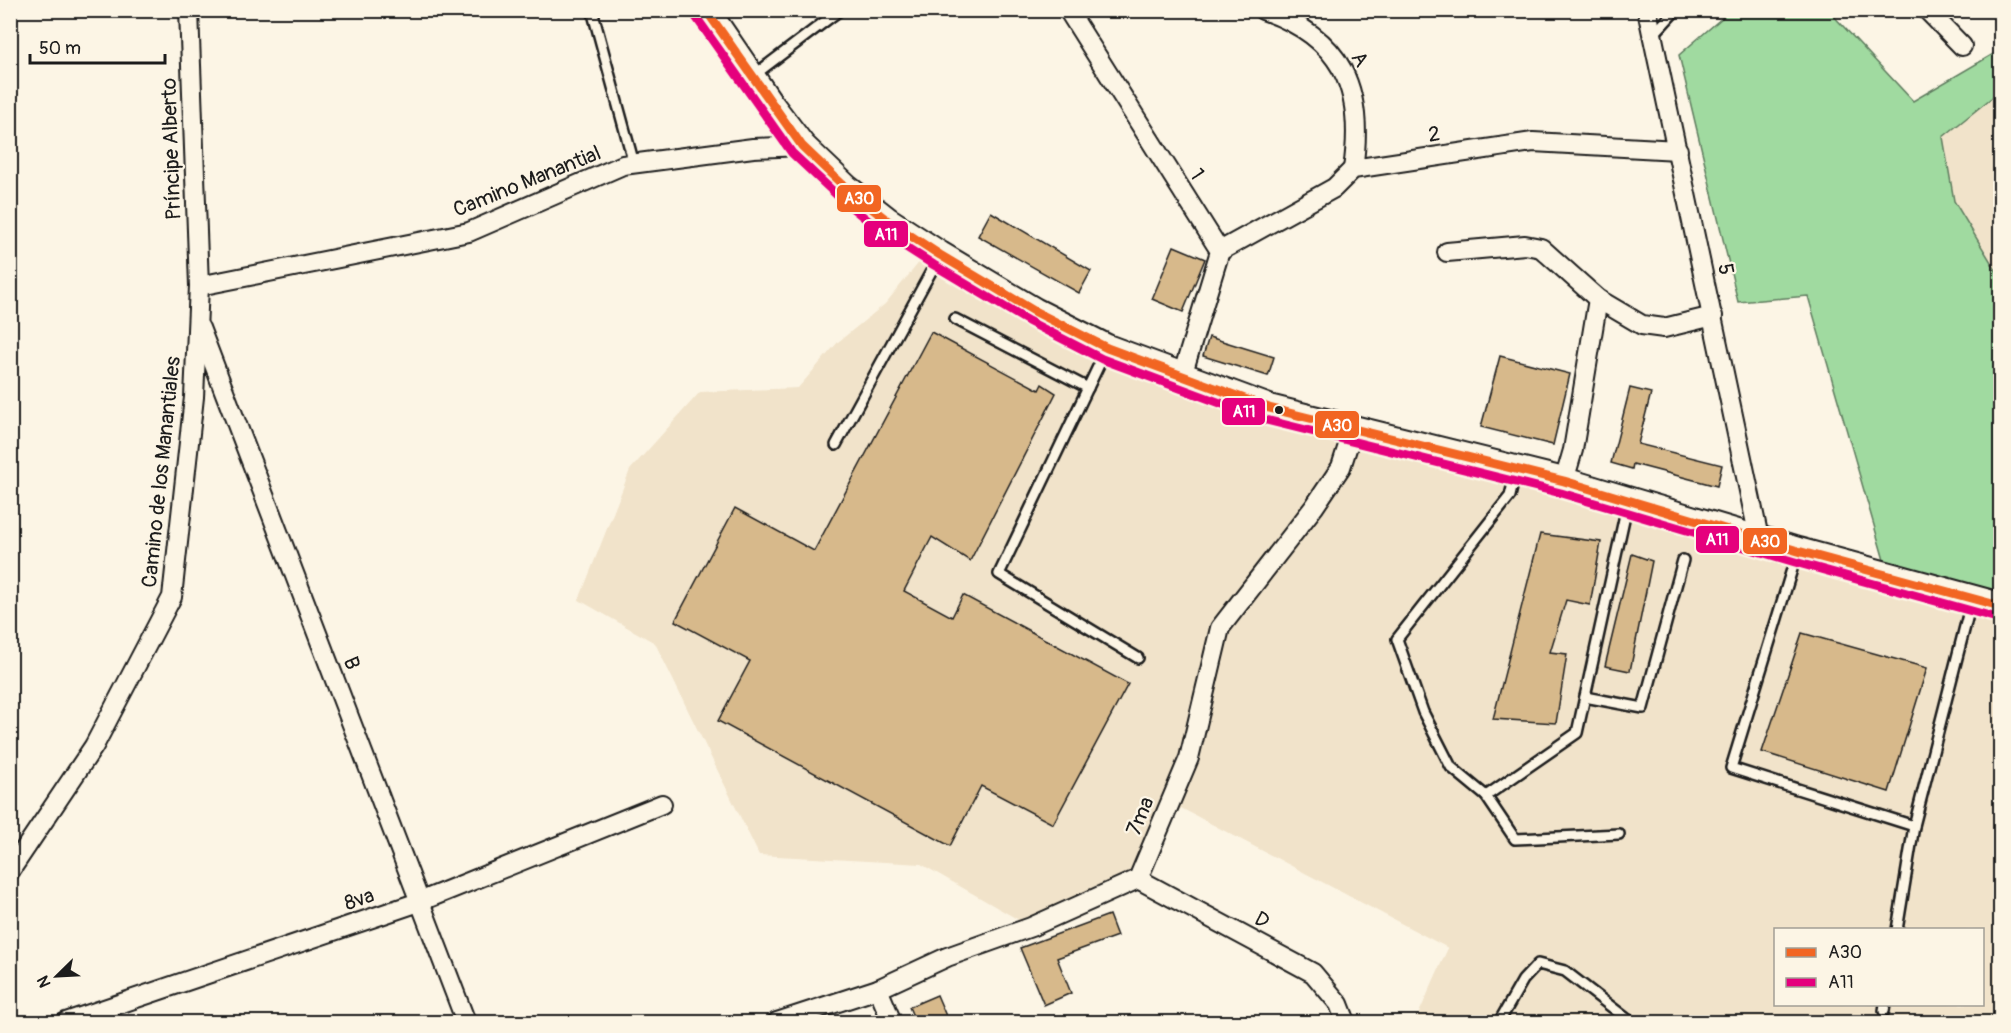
<svg xmlns="http://www.w3.org/2000/svg" width="2011" height="1033" viewBox="0 0 2011 1033" font-family="Pangolin,sans-serif">
  <rect width="100%" height="100%" fill="#fcf5e5"/>
  <filter id="ink" filterUnits="userSpaceOnUse"><feTurbulence type="fractalNoise" baseFrequency=".0167" numOctaves="2"/><feDisplacementMap in="SourceGraphic" scale="12" xChannelSelector="R" yChannelSelector="G"/><feConvolveMatrix kernelMatrix="1 2 1 2 8 2 1 2 1" color-interpolation-filters="sRGB"/></filter>
  <g filter="url(#ink)">
    <!-- built -->
    <g fill="#f1e3ca" fill-rule="evenodd">
      <path d="M 2000,91 L 2000,277 L 1954,201 L 1943,137 Z"/>
      <path d="M 930,249 L 1182,376 L 2000,595 L 2000,1022 L 1415,1022 L 1448,948 L 1181,808 L 1138,879 L 1031,927 L 921,864 L 759,855 L 655,643 L 579,600 L 630,470 L 700,392 L 798,388 L 838,342 L 885,304 ZM 1776,930 L 1982,930 L 1982,1004 L 1776,1004 Z"/>
    </g>
    <!-- green -->
    <path fill="#a0daa0" stroke="#5e7b5e" stroke-width="1.5" d="M 1730,11 L 1829,11 L 1913,101 L 2000,50 L 2000,91 L 1943,137 L 1954,201 L 2000,277 L 2000,595 L 1888,574 L 1808,296 L 1738,302 L 1679,55 Z"/>
    <!-- building -->
    <g fill="#d7b98b" stroke="#1c1c1c" stroke-width="1.5">
      <path d="M 991,212 L 1091,271 L 1079,293 L 978,236 Z"/>
      <path d="M 1174,246 L 1205,259 L 1183,312 L 1152,299 Z"/>
      <path d="M 931,332 L 1039,390 L 1042,384 L 1056,393 L 970,561 L 932,537 L 904,591 L 952,617 L 963,595 L 1128,684 L 1053,824 L 981,786 L 950,846 L 718,721 L 750,661 L 675,621 L 735,508 L 814,551 Z"/>
      <path d="M 1209,337 L 1274,357 L 1268,376 L 1203,356 Z"/>
      <path d="M 1500,356 L 1570,374 L 1553,445 L 1481,427 Z"/>
      <path d="M 1630,388 L 1651,393 L 1638,444 L 1722,465 L 1717,486 L 1633,464 L 1632,469 L 1611,463 Z"/>
      <path d="M 1540,534 L 1601,542 L 1590,605 L 1566,600 L 1550,652 L 1567,654 L 1556,723 L 1493,719 Z"/>
      <path d="M 1632,554 L 1652,561 L 1630,671 L 1605,666 Z"/>
      <path d="M 1802,633 L 1927,668 L 1889,792 L 1762,752 Z"/>
      <path d="M 1109,915 L 1117,936 L 1057,958 L 1071,993 L 1044,1005 L 1020,948 Z"/>
      <path d="M 937,995 L 949,1023 L 916,1023 L 909,1007 Z"/>
    </g>
    <g fill="none" stroke-linecap="round" stroke-linejoin="round">
      <defs>
        <g id="service">
          <path d="M 592,10 L 634,164"/>
          <path d="M 1653,35 L 1676,10"/>
          <path d="M 753,76 L 840,10"/>
          <path d="M 955,319 L 1088,388"/>
          <path d="M 1106,350 L 999,574 L 1138,658"/>
          <path d="M 836,445 L 939,257"/>
          <path d="M 1516,471 L 1510,496 L 1397,639 L 1423,712 L 1451,767 L 1486,796 L 1577,733 L 1628,501"/>
          <path d="M 1797,553 L 1731,768 L 1914,826 L 1897,930"/>
          <path d="M 1585,697 L 1643,708 L 1683,560"/>
          <path d="M 1486,796 L 1515,839 L 1619,834"/>
          <path d="M 1914,826 L 1972,599"/>
          <path d="M 1884,1011 L 1885,1004"/>
          <path d="M 1499,1022 L 1523,980 L 1538,964 L 1565,971 L 1631,1022"/>
        </g>
        <g id="minor">
          <path d="M 1068,10 L 1220,251 L 1182,376"/>
          <path d="M 1263,10 C 1342,37 1365,89 1353,169"/>
          <path d="M 1647,10 L 1759,538"/>
          <path d="M 1927,10 L 1962,46"/>
          <path d="M 1220,251 L 1334,188 L 1353,169 L 1533,142 L 1678,150"/>
          <path d="M 1447,252 L 1525,245 L 1541,248 L 1598,299 L 1642,325 L 1664,328 L 1713,316"/>
          <path d="M 199,286 L 469,232 L 623,165 L 753,148 L 802,146"/>
          <path d="M 200,328 L 466,1022"/>
          <path d="M 1564,481 L 1573,450 L 1598,299"/>
          <path d="M 10,871 L 94,746 L 172,597 L 194,397 L 199,286 L 189,10"/>
          <path d="M 1138,879 L 1313,973 L 1339,1004 L 1346,1022"/>
          <path d="M 878,989 L 892,1022"/>
          <path d="M 66,1022 L 419,902 L 662,804"/>
          <path d="M 777,1022 L 878,989 L 947,957 L 1031,927 L 1138,879 L 1189,758 L 1220,628 L 1314,507 L 1341,467 L 1353,430"/>
        </g>
        <path id="secondary" d="M 706,10 L 770,104 L 802,146 L 846,188 L 888,221 L 940,255 L 1034,311 L 1107,348 L 1269,408 L 1564,481 L 1798,551 L 2000,606"/>
      </defs>
      <!-- service casing -->
      <use href="#service" stroke="#1c1c1c" stroke-width="14"/>
      <!-- minor casing -->
      <use href="#minor" stroke="#1c1c1c" stroke-width="22"/>
      <!-- secondary casing -->
      <use href="#secondary" stroke="#1c1c1c" stroke-width="30"/>
      <!-- service -->
      <use href="#service" stroke="#fcf5e5" stroke-width="9"/>
      <!-- minor -->
      <use href="#minor" stroke="#fcf5e5" stroke-width="18"/>
      <!-- secondary -->
      <use href="#secondary" stroke="#fcf5e5" stroke-width="26"/>
      <defs>
        <path id="bus-1" d="M 706,10 L 802,146 L 846,188 L 888,221 L 940,255 L 1034,311 L 1107,348 L 1269,408 L 1564,481 L 1798,551 L 2000,606"/>
        <path id="bus-2" d="M 696,17 L 792,153 L 839,197 L 881,231 L 934,265 L 1028,321 L 1102,359 L 1266,420 L 1561,493 L 1795,562 L 1997,618"/>
      </defs>
      <!-- bus-1 casing -->
      <use href="#bus-1" stroke="#fcf5e5" stroke-width="14"/>
      <!-- bus-2 casing -->
      <use href="#bus-2" stroke="#fcf5e5" stroke-width="14"/>
      <!-- bus-1 -->
      <use href="#bus-1" stroke="#f26522" stroke-width="9"/>
      <!-- bus-2 -->
      <use href="#bus-2" stroke="#e5007d" stroke-width="9"/>
    </g>
  </g>
  <!-- markers -->
  <circle fill="#1c1c1c" stroke="#fcf5e5" stroke-width="2" cx="1279" cy="410" r="5"/>
  <g text-anchor="middle" stroke-width="4.5" stroke-linejoin="round" paint-order="stroke">
    <!-- street labels -->
    <g font-size="21" fill="#1c1c1c" stroke="#fcf5e5">
      <text transform="translate(1360 59) rotate(58)" y="7">A</text>
      <text transform="translate(1434 134) rotate(-8)" y="7">2</text>
      <text transform="translate(171 149) rotate(-92)" y="7">Príncipe Alberto</text>
      <text transform="translate(1197 174) rotate(58)" y="7">1</text>
      <text transform="translate(527 181) rotate(-22)" y="7">Camino Manantial</text>
      <text transform="translate(1726 269) rotate(78)" y="7">5</text>
      <text transform="translate(161 472) rotate(-84)" y="7">Camino de los Manantiales</text>
      <text transform="translate(352 663) rotate(69)" y="7">B</text>
      <text transform="translate(1140 816) rotate(-67)" y="7">7ma</text>
      <text transform="translate(359 899) rotate(-19)" y="7">8va</text>
      <text transform="translate(1262 920) rotate(28)" y="7">D</text>
    </g>
  </g>
  <g stroke="#fcf5e5" stroke-width="2">
    <rect x="836" y="184" width="46" height="29" rx="6" fill="#f26522"/>
    <rect x="863" y="220" width="46" height="28" rx="6" fill="#e5007d"/>
    <rect x="1221" y="397" width="45" height="29" rx="6" fill="#e5007d"/>
    <rect x="1314" y="410" width="46" height="29" rx="6" fill="#f26522"/>
    <rect x="1695" y="525" width="45" height="29" rx="6" fill="#e5007d"/>
    <rect x="1742" y="527" width="46" height="28" rx="6" fill="#f26522"/>
  </g>
  <g font-size="16" text-anchor="middle" font-weight="bold" fill="#fff">
    <text x="859" y="204">A30</text>
    <text x="886" y="240">A11</text>
    <text x="1244" y="417">A11</text>
    <text x="1337" y="431">A30</text>
    <text x="1717" y="545">A11</text>
    <text x="1765" y="547">A30</text>
  </g>
  <!-- margin -->
  <rect width="2011" height="1033" fill="none" stroke="#fcf5e5" stroke-width="36"/>
  <rect x="18" y="18" width="1975" height="997" fill="none" stroke="#1c1c1c" stroke-width="2" filter="url(#ink)"/>
  <!-- legend -->
  <rect x="1774" y="928" width="210" height="78" fill="#fcf5e5" stroke="#a29e95" stroke-width="1.5"/>
  <rect x="1786" y="948" width="30" height="9" fill="#f26522" stroke="#a29e95" stroke-width="1.5"/>
  <text x="1828" y="958" font-size="18" fill="#1c1c1c">A30</text>
  <rect x="1786" y="978" width="30" height="9" fill="#e5007d" stroke="#a29e95" stroke-width="1.5"/>
  <text x="1828" y="988" font-size="18" fill="#1c1c1c">A11</text>
  <!-- north arrow -->
  <g transform="translate(57 976) rotate(246)" stroke="#fcf5e5" stroke-width="4.5" paint-order="stroke">
  <path d="M0-4.5L10 22L0 15L-10 22Z" fill="#1c1c1c"/>
  <text y="-9" font-size="16" font-weight="bold" text-anchor="middle" fill="#1c1c1c">N</text>
  </g>
  <!-- scale -->
  <path d="M30 54v9h135v-9" fill="none" stroke="#1c1c1c" stroke-width="3"/>
  <text x="39" y="54" font-size="18" fill="#1c1c1c" stroke="#fcf5e5" stroke-width="4.5" paint-order="stroke">50 m</text>
</svg>
